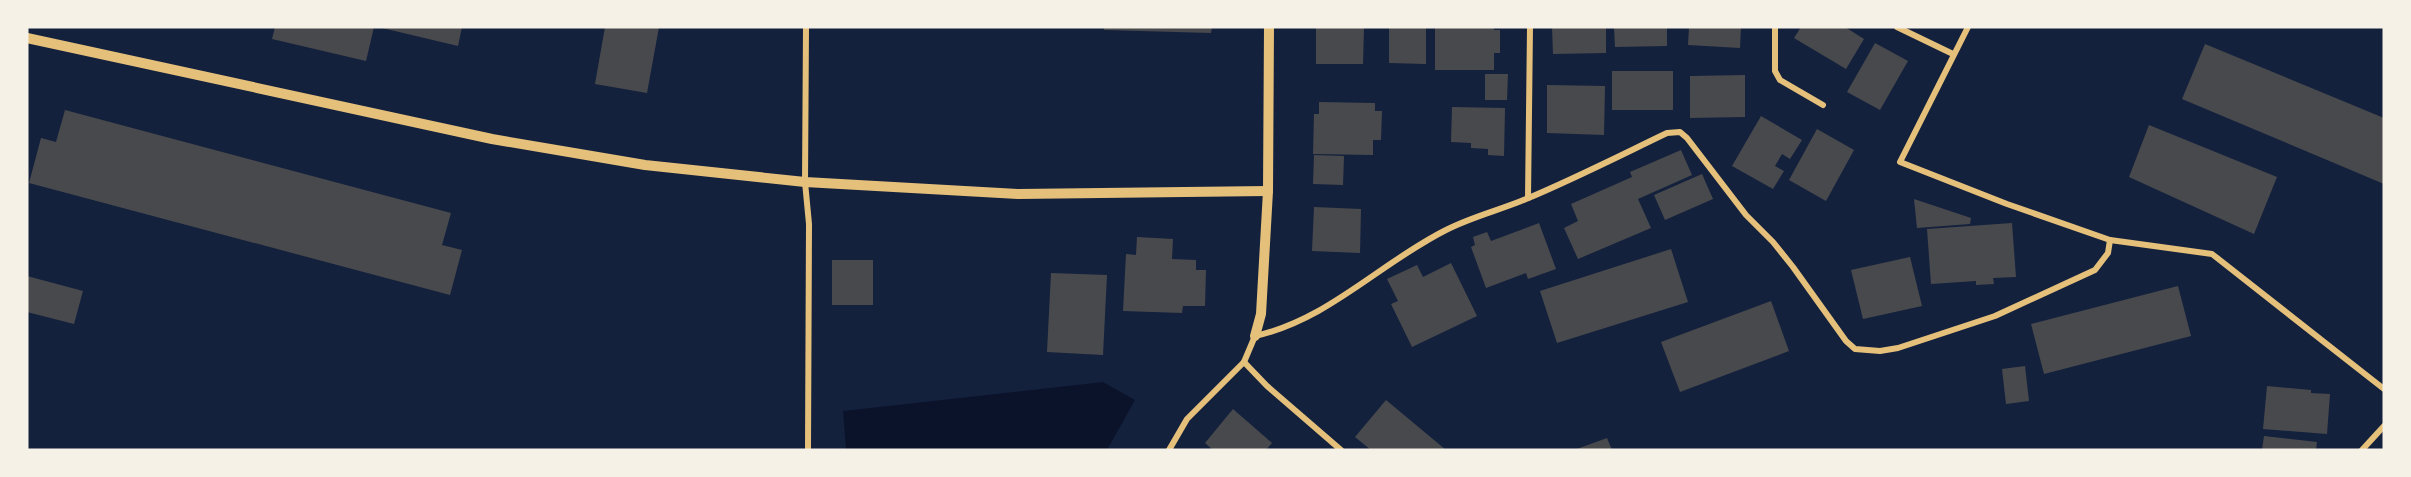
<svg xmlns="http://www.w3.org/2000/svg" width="2411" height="477" viewBox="0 0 2411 477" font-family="'PT Sans Narrow',sans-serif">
  <rect width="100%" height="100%" fill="#14213d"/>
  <!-- water -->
  <path fill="#0b132b" d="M 1103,382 L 1135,400 L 1107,450 L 846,450 L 843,411 Z"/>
  <!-- building -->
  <g fill="#48494c">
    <path d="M 275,27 L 374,27 L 366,61 L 272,39 Z"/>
    <path d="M 378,27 L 462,27 L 458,46 Z"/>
    <path d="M 605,27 L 659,27 L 647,93 L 595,84 Z"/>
    <path d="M 1104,27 L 1212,27 L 1211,33 L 1104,30 Z"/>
    <path d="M 1316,27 L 1364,27 L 1363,64 L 1316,64 Z"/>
    <path d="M 1389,27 L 1426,27 L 1426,64 L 1389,63 Z"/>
    <path d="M 1435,27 L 1494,27 L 1494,30 L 1500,30 L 1500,53 L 1494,53 L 1494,70 L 1435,70 Z"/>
    <path d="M 1552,27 L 1606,27 L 1606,53 L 1553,54 Z"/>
    <path d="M 1614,27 L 1667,27 L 1667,46 L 1615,47 Z"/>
    <path d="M 1689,27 L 1741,27 L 1740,48 L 1688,45 Z"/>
    <path d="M 1801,27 L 1845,27 L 1864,39 L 1846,69 L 1794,38 Z"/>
    <path d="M 1875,43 L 1908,61 L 1880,110 L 1847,92 Z"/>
    <path d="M 2205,44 L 2384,118 L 2384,184 L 2182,99 Z"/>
    <rect x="1612" y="71" width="61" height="39"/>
    <path d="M 1485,74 L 1508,74 L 1507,100 L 1485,100 Z"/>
    <path d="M 1745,75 L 1745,117 L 1690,118 L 1690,76 Z"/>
    <path d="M 1547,85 L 1605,86 L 1604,135 L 1547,133 Z"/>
    <path d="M 1319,102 L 1375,103 L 1375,111 L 1382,111 L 1381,140 L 1373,140 L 1373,155 L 1313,154 L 1314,114 L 1319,114 Z"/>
    <path d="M 1452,107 L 1505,108 L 1504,156 L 1488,155 L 1488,149 L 1471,148 L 1471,143 L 1451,142 Z"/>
    <path d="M 65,110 L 451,213 L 442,245 L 462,250 L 450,295 L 29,183 L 41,138 L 56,142 Z"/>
    <path d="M 1761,116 L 1802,140 L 1790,159 L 1782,154 L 1775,166 L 1784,171 L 1773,189 L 1732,166 Z"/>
    <path d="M 2149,125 L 2277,177 L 2254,234 L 2129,177 Z"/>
    <path d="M 1817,129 L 1854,150 L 1826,201 L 1789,180 Z"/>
    <path d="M 1681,150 L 1692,175 L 1638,199 L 1651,228 L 1578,259 L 1564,228 L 1578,221 L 1571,204 L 1632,177 L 1630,172 Z"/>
    <path d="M 1314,155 L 1344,156 L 1343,185 L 1313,184 Z"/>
    <path d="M 1702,174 L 1713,199 L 1665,220 L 1654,195 Z"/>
    <path d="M 1914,199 L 1971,218 L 1970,224 L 1917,228 Z"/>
    <path d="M 1314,207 L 1361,209 L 1360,253 L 1312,251 Z"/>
    <path d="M 1539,223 L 1556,269 L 1528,279 L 1526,273 L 1486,288 L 1471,247 L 1475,245 L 1473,237 L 1487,232 L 1491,241 Z"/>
    <path d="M 2012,223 L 2016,277 L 1993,278 L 1994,284 L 1976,285 L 1976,281 L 1931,284 L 1927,229 Z"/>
    <path d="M 1137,237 L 1173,239 L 1172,259 L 1196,260 L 1196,270 L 1206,270 L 1205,306 L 1183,306 L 1182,313 L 1123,311 L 1126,254 L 1136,255 Z"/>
    <path d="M 1671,249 L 1688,302 L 1557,343 L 1540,291 Z"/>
    <path d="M 1910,257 L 1922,306 L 1863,319 L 1851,270 Z"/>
    <rect x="832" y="260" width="41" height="45"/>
    <path d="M 1451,263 L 1477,316 L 1412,347 L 1391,304 L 1398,301 L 1387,279 L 1417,265 L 1423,277 Z"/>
    <path d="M 1051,273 L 1107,275 L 1103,355 L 1047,352 Z"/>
    <path d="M 27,276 L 83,291 L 74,324 L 27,312 Z"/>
    <path d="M 2178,286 L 2191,336 L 2044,374 L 2031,324 Z"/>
    <path d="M 1771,301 L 1789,351 L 1680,392 L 1661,342 Z"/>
    <path d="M 2025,366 L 2029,401 L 2006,404 L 2002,369 Z"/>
    <path d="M 2267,386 L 2311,390 L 2311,393 L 2330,394 L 2327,434 L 2263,429 Z"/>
    <path d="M 1386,400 L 1446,450 L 1371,450 L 1355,437 Z"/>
    <path d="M 1233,409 L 1272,443 L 1266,450 L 1213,450 L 1205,443 Z"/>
    <path d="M 2264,436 L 2317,442 L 2316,450 L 2262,450 Z"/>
    <path d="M 1607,438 L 1612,450 L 1574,450 Z"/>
  </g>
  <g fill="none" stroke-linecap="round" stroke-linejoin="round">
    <!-- minor -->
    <g stroke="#e5c07b" stroke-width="6">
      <path d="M 806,27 L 805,182 L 809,224 L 808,450"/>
      <path d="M 1775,27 L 1775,71 L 1780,80 L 1823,105"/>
      <path d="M 1897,27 L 1953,54"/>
      <path d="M 1968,27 L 1900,162 L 2007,204 L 2110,240 L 2212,254 L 2384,389"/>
      <path d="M 1528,198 L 1530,27"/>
      <path d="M 1244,362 L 1267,386 L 1341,450"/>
      <path d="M 1169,450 L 1187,419 L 1244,362 L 1255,336 C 1328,320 1380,263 1446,230 C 1471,217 1500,210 1526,199 C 1574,179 1621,155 1667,133 L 1680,132 L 1687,138 L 1746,215 L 1773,242 L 1793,267 L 1846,341 L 1855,349 L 1880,351 L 1898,348 L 1995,316 L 2095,270 L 2108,253 L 2110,240"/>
      <path d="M 2362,450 L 2384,426"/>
    </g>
    <!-- tertiary -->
    <g stroke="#e5c07b" stroke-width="10">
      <path d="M 27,38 L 492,139 L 645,165 L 805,182 L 1018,194 L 1268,191"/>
      <path d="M 1255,336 L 1261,314 L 1268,191 L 1269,27"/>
    </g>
  </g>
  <!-- border -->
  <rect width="2411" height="477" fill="none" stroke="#f6f1e7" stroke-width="57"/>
</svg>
